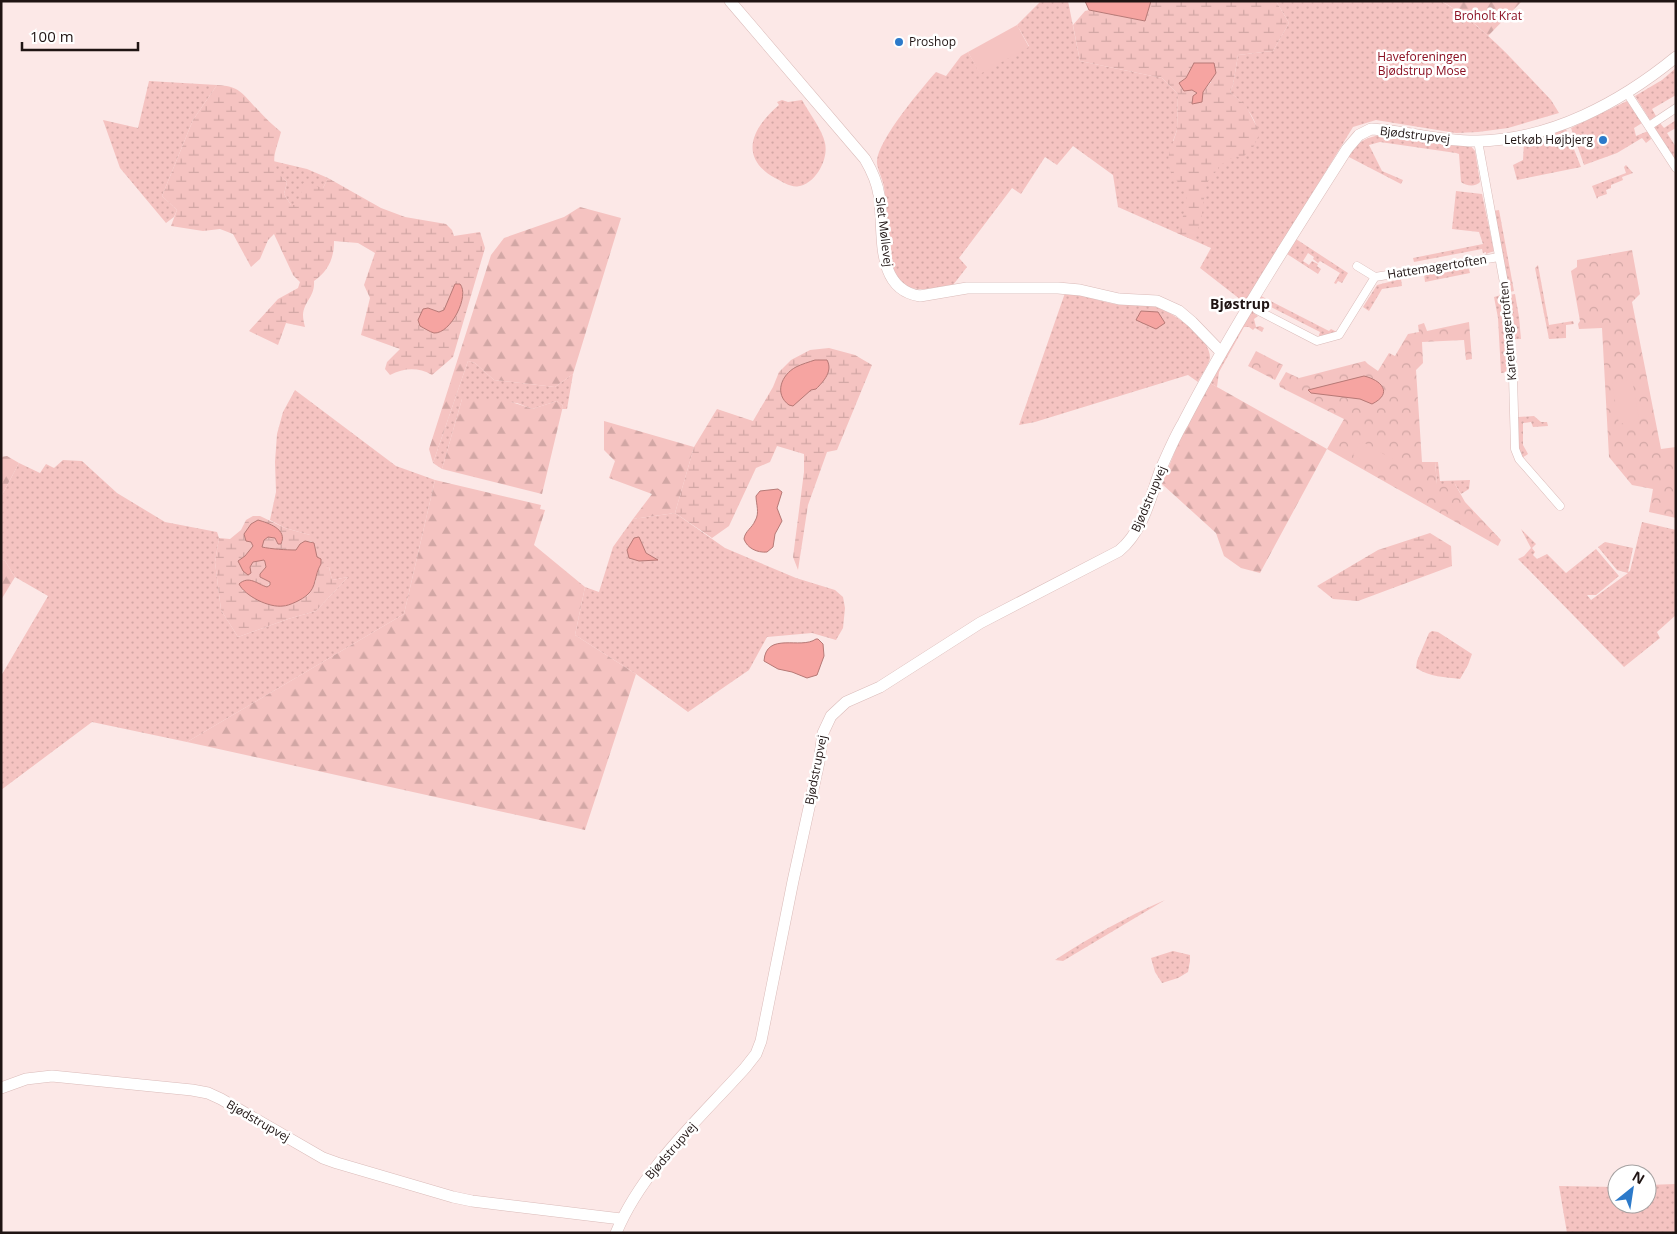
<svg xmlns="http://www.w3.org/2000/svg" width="1677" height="1234" viewBox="0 0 1677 1234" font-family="'Open Sans',sans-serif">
  <defs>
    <pattern id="grass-dots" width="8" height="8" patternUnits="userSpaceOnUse" patternTransform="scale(1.25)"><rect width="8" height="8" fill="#f5c3c1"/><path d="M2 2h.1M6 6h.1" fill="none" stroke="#d2a7a5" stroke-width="1.8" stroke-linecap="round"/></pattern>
    <pattern id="forest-firs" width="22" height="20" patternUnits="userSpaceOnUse" patternTransform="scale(1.25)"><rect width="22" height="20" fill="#f5c3c1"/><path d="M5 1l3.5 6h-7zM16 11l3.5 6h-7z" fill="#d2a7a5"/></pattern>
    <pattern id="wetland-marsh" width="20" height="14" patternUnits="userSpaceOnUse" patternTransform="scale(1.25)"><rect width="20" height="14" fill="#f5c3c1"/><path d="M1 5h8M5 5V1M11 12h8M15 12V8" fill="none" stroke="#d2a7a5"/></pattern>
    <pattern id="park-crowns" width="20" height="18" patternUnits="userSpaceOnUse" patternTransform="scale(1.25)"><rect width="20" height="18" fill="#f5c3c1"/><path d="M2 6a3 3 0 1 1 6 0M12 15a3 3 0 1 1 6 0" fill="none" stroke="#d2a7a5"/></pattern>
  </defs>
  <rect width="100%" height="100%" fill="#fce8e7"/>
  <!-- grass -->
  <g fill="url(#grass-dots)">
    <path d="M 1041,1 L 1068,1 L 1080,61 L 1162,78 L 1178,94 L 1177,130 L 1173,141 L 1258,137 C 1257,117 1245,105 1230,92 L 1233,85 L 1238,55 L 1273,51 L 1289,23 L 1276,1 L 1441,1 C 1484,25 1517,65 1551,100 L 1559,113 L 1508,128 L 1478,132 L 1456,133 L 1376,120 L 1353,127 L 1245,303 L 1200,268 L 1211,248 L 1118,207 L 1113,175 L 1073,146 L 1057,165 L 1045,157 L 1021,194 L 1012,188 L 959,258 L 967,267 L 953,285 C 935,287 910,296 897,278 C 895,276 894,270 893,267 L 884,187 C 883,180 876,166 877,161 C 878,140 921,89 936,72 L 946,76 L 961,56 L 968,52 L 980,73 L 1029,46 L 1017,25 Z"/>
    <path d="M 1676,68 L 1676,95 L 1652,109 L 1656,116 L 1650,120 L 1635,96 L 1662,80 Z"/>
    <path d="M 149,81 L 217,85 L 193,120 L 162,196 L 177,210 L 174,217 L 166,223 L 120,168 L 103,120 L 138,128 Z"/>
    <path d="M 782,100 L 788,102 L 802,100 C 809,113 822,129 825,143 C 827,152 824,162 820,169 C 816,176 809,184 800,186 C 791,188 783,182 775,178 C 738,157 752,128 779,105 L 777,102 Z"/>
    <path d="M 1627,101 L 1642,123 L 1634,128 L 1636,136 L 1648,131 L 1651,139 L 1646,143 L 1642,138 L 1617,153 L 1584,165 L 1571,128 Z"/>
    <path d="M 1676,120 L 1676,128 L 1667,133 L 1676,147 L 1676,161 L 1654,127 L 1660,123 L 1664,128 Z"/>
    <path d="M 1566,129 L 1581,167 L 1517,180 L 1513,165 L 1523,160 L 1524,142 Z"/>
    <path d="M 1381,135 L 1470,145 L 1475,151 L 1480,182 C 1476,187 1466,186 1461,182 L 1459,154 L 1456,153 L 1380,142 L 1369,145 L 1382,171 L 1403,180 L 1401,184 L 1347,156 C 1356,144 1365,137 1381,135 Z"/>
    <path d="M 273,161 L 307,169 L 328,178 L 323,188 L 299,205 L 291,205 L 284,194 L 287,182 L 277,173 Z"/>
    <path d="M 1626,165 L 1633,173 L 1622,177 L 1623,180 L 1611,185 L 1611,188 L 1606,190 L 1607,194 L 1598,197 L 1597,199 L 1592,186 L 1626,173 L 1624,167 Z"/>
    <path d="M 1456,191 L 1482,194 L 1494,251 L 1486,254 L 1486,252 L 1483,253 L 1482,249 L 1414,262 L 1413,258 L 1483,244 L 1479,232 L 1452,229 Z"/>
    <path d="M 1499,210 L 1514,291 L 1509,292 L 1493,211 Z"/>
    <path d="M 1296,239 L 1348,273 L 1342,283 L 1338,281 L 1336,284 L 1334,283 L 1340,273 L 1320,261 L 1318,263 L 1313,259 L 1314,257 L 1308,253 L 1303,261 L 1309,265 L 1312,261 L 1318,264 L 1317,266 L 1321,269 L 1318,274 L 1287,254 Z"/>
    <path d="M 1538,265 L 1549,325 L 1573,321 L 1574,324 L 1566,325 L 1566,338 L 1549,339 L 1535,268 Z"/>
    <path d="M 1468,266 L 1470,273 L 1425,282 L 1424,274 Z"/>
    <path d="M 1401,279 L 1402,286 L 1382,289 L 1369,311 L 1363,307 L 1377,285 Z"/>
    <path d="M 1065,293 C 1082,295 1097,300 1114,304 C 1126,306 1139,303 1152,306 C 1170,310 1211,337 1210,358 C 1209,365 1201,375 1198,382 L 1188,375 L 1035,422 L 1019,425 Z"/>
    <path d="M 1515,294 L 1519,317 L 1521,339 L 1514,339 L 1509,295 Z"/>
    <path d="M 1259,295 L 1329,331 L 1331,329 L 1337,332 L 1318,338 L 1320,332 L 1261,302 L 1257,310 L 1251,307 Z"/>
    <path d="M 1501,295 L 1509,357 L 1508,372 L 1501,373 L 1498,318 L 1494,297 Z"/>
    <path d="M 1250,309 L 1256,312 L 1255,314 L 1258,316 L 1254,319 L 1256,327 L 1260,326 L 1264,328 L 1262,332 L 1255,328 L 1253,330 L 1249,327 L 1244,327 L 1219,372 L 1217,387 L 1210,383 Z"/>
    <path d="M 468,361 L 475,363 L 494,380 L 555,387 L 573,374 L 567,409 L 562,409 L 563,406 L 557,401 L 532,409 L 517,403 L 462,399 L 442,469 L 433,463 Z"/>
    <path d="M 295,390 L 396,466 L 435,480 L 404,614 L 187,742 L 92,722 L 1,790 L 1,676 L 48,596 L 15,577 L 5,561 L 1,559 L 1,497 L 19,463 L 40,473 L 46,464 L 54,468 L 63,460 L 82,461 L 117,493 L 165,522 L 217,532 L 219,538 L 215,562 L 221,610 L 238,637 L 288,619 L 316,611 L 348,577 L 332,580 L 329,567 L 319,567 L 321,564 L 317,558 L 314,543 L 310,541 L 310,535 L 285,528 L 270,520 L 276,492 L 275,462 L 277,434 L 283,412 Z"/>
    <path d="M 1534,416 L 1541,422 L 1547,422 L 1548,426 L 1533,427 L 1531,422 L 1523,423 L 1523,445 L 1528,454 L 1522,458 L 1518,452 L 1518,417 Z"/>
    <path d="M 1435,462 L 1438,462 L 1440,481 L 1470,480 L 1469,489 L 1461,494 L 1455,484 L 1437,484 Z"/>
    <path d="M 675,513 L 725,548 L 796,578 L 835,590 L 843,597 L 845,608 L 843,628 L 836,640 L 812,633 L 767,637 L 749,670 L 688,712 L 636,674 L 575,635 L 585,587 L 599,592 L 613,547 L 633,519 Z"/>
    <path d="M 1642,522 L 1676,530 L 1676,615 L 1657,632 L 1660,638 L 1624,667 L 1518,559 L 1524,556 L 1531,548 L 1521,529 L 1536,544 L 1532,548 L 1535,552 L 1533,555 L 1537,559 L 1547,554 L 1566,573 L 1596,549 L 1619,576 L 1596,595 L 1587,595 L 1591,600 L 1628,573 L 1617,570 L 1598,547 L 1605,542 L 1633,548 L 1628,572 L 1630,571 Z"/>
    <path d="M 1432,631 L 1438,632 L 1472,654 L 1468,665 L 1460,679 C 1445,677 1430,677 1416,668 L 1417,661 L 1429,633 Z"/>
    <path d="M 1165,900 L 1063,961 L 1055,960 C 1090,937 1126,917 1165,900 Z"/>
    <path d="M 1173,951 L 1190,955 L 1190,961 L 1188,972 L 1178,978 L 1162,983 L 1155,972 L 1151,958 Z"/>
    <path d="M 1676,1184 L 1676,1233 L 1567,1233 L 1559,1186 L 1617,1187 L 1617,1204 L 1647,1204 L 1647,1185 Z"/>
  </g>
  <!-- forest -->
  <g fill="url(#forest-firs)">
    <path d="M 1441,1 L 1522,1 L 1488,36 C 1474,22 1459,11 1441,1 Z"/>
    <path d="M 580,207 L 621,218 L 573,374 L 555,387 L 494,380 L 475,363 L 468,361 L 433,463 L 429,449 L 491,255 L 504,238 L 564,217 Z"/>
    <path d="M 1210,383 L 1327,449 L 1260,573 L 1241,568 L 1224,556 L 1216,533 L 1162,484 L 1183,431 Z"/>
    <path d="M 462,399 C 490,399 504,398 532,409 L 557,401 L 563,406 L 542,494 L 442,469 Z"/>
    <path d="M 604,421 L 694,447 L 675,513 L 633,519 L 652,494 L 609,478 L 615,461 L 604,450 Z"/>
    <path d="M 7,456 L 19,463 L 1,497 L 1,457 Z"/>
    <path d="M 435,480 L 541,505 L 540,509 L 545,510 L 534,545 L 585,587 L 575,635 L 636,674 L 585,830 L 187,742 L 404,614 Z"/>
    <path d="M 1,559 L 5,561 L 15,577 L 1,600 Z"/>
  </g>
  <!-- wetland -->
  <g fill="url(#wetland-marsh)" fill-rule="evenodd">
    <path d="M 1151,1 L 1276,1 L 1289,23 L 1273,51 L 1238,55 L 1233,85 L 1230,92 L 1246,106 L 1258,129 L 1258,137 L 1254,146 L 1242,158 L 1235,156 L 1222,164 L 1206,184 L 1201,220 L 1198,229 L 1191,239 L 1177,233 L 1188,202 L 1183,189 L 1171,173 L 1168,164 L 1169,154 L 1177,130 L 1178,94 L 1162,78 L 1080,61 L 1073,25 L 1085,11 L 1089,10 L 1145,21 ZM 1186,78 L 1211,82 L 1203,92 L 1197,93 L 1179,83 Z"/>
    <path d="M 217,85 C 241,86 243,95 258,110 C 265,118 273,125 281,132 C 275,155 267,164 287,182 L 284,194 L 291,205 L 299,205 L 303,183 L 323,188 L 328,178 L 381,208 L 405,217 L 446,224 L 452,230 L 454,236 L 480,232 L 485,248 L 453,357 L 432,375 C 418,367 404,368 390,375 L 385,369 L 387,362 L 400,349 L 361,335 L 370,298 L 364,285 L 375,253 L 358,243 L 334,241 C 334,259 328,271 314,281 C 315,297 304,301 303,315 C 303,319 304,323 305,327 L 286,323 L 278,345 L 249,331 L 278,299 L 298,288 L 300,282 L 293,275 L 274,234 L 268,240 L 260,259 L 251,267 L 233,234 L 220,229 L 203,231 L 171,226 L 177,210 L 162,196 L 193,120 ZM 462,286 L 463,294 L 458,308 L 418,320 L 429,308 L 439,312 L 444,310 Z"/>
    <path d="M 829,348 L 855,355 L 872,365 L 837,450 L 827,452 L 808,505 L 798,570 L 793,557 L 804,472 L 804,454 L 777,446 L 770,462 L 756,468 L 729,526 L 712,538 L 675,513 L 694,447 L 717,409 L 753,421 L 773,387 L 779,372 L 791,360 L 810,350 Z"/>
    <path d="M 253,516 L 260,516 L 285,528 L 310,535 L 310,541 C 303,541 300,544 297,550 C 286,550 271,549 261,547 L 264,540 L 268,537 L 275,538 L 278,544 L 281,544 L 283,541 L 269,524 L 258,520 L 251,542 L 253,545 L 245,557 L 241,558 L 243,571 L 251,573 L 250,567 L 253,562 L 263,560 L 265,561 L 266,567 L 260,574 L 260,577 L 270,582 L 267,587 L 260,585 L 242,590 L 272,605 L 285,606 L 307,596 L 316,581 L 316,572 L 319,567 L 329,567 L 332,580 L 348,577 L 316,611 L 288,619 L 238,637 L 221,610 L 215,562 L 219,538 L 230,539 L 241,530 L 246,520 Z"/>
    <path d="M 1430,533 L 1451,546 L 1452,566 L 1358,601 L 1333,599 L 1317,586 L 1378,550 Z"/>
  </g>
  <!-- park -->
  <g fill="url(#park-crowns)">
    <path d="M 1632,250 L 1640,294 L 1632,302 L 1661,449 L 1676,447 L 1676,518 L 1649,512 L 1653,489 L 1632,485 L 1609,457 L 1602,328 L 1579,329 L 1578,324 L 1580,321 L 1571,271 L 1577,267 L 1577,260 Z"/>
    <path d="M 1469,322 L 1472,359 L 1466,360 L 1464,340 L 1422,342 L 1423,363 L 1416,370 L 1422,462 L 1435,462 L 1437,484 L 1455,484 L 1465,502 L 1501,540 L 1498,546 L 1327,449 L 1344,419 L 1280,387 L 1279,384 L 1286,372 L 1299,378 L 1365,361 L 1368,364 L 1378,371 L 1389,353 L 1395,356 L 1408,334 L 1419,332 L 1418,325 L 1424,323 L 1427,331 Z"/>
    <path d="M 1256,351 L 1283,365 L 1275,380 L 1248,366 Z"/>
  </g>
  <!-- pitch -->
  <g fill="#f5c3c1">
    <path d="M 1017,25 L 1029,47 L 980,74 L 968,52 Z"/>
    <path d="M 1632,379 L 1639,420 L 1619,424 L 1612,383 Z"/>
    <path d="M 1361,441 L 1394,460 L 1386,473 L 1353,455 Z"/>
  </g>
  <!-- water -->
  <g fill="#f6a4a1" stroke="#b67976">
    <path d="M 1085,1 L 1151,1 L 1145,21 L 1089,10 Z"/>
    <path d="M 1194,63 L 1214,63 L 1216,73 L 1203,92 L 1202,102 L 1192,104 L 1193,96 L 1197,93 L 1192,90 L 1184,91 L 1179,83 L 1186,78 Z"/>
    <path d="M 455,284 L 460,284 C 470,295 451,334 434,333 C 430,332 424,328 420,326 L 418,320 L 423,309 L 428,308 L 439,312 L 444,310 Z"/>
    <path d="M 1141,311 L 1158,312 L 1165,323 L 1156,329 L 1136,320 Z"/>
    <path d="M 815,360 L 827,360 C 833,371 824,381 816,389 L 811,390 L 793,406 L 789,405 C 774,394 781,375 796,367 C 802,364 809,362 815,360 Z"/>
    <path d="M 1364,376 C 1381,380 1394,393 1372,404 L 1360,399 L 1311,393 L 1308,390 Z"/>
    <path d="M 778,489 L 782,492 L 777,508 L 782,521 L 775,534 L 773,547 L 767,552 C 757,553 747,548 744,539 C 745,531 752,528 755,521 C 760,513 756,504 756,496 L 760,491 Z"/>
    <path d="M 258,520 C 268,523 288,529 281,544 L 278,544 L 275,538 L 268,537 L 264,540 L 262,547 C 271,549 286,550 296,550 L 300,544 L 305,541 L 314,543 L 317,557 L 321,559 L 321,564 C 314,575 317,587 307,595 C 303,599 289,606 283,606 C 269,608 245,596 239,584 C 249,575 257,584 267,587 L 270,585 L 270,582 L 260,577 L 260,574 L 266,567 L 265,562 L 264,560 L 253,562 L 250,567 L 251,573 L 248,575 L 243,571 L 238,561 L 245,556 L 253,546 L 251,542 L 246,541 L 244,534 L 251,524 Z"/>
    <path d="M 639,537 L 646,553 L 658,560 L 639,561 L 629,558 L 627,550 L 634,538 Z"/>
    <path d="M 816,639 L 818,639 L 823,644 L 824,656 L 817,675 L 807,678 L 792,672 L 778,669 L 764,661 C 766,631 801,650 816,639 Z"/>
  </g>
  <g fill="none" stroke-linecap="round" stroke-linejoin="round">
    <defs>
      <g id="street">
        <path d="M 1627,93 L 1676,168"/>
        <path d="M 1649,126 L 1676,108"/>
        <path d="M 1478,141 L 1506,294 L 1513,376 L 1515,449 L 1519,459 L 1560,506"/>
        <path d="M 1357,266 L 1375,277"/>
        <path d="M 1257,310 L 1317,341 L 1339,335 L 1375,277 L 1499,257"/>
      </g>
      <g id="secondary">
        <path d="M 730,1 L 865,159 C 872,171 877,181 879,195 C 885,229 873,289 920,296 L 967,288 L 1058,288 L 1080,290 L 1119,299 L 1157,301 L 1179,311 L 1192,322 L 1221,352"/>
        <path d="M 1,1088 L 26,1079 L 52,1076 L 192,1090 L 208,1093 L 221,1099 L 323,1158 L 337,1163 L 453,1197 L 472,1201 L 621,1219"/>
        <path d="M 616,1233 C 642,1170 700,1118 745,1068 L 756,1054 L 761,1041 L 793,881 L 819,762 L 823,733 L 831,716 L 846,702 L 880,687 L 980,623 L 1119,551 C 1143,531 1150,499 1160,471 C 1167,455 1174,438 1183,423 C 1232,328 1290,239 1347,149 L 1359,135 L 1371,129 C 1407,131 1442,142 1478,141 C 1551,140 1621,102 1676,57"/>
      </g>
    </defs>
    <!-- street casing -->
    <use href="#street" stroke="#dabbb9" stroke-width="9"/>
    <!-- secondary casing -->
    <use href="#secondary" stroke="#dabbb9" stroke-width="12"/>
    <!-- street -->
    <use href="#street" stroke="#fff" stroke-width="8"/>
    <!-- secondary -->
    <use href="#secondary" stroke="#fff" stroke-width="11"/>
  </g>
  <!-- markers -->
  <g fill="#2c7aca" stroke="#fff" stroke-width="2">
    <circle cx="899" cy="42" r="5"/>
    <circle cx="1603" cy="140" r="5"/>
  </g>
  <g text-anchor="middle" stroke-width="5" stroke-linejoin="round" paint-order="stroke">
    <!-- park labels -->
    <g font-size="12" fill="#8b1022" stroke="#fff">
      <text x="1488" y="20">Broholt Krat</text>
      <text x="1422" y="61">Haveforeningen<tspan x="1422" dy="14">Bjødstrup Mose</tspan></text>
    </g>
    <!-- poi labels -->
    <g font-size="12" fill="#1f1413" stroke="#fff" text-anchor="start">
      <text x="909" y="46">Proshop</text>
      <text x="1593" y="144" text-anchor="end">Letkøb Højbjerg</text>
    </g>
    <!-- street labels -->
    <g font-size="12" fill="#1f1413" stroke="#fff">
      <text transform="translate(1415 135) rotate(7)" y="4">Bjødstrupvej</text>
      <text transform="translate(884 232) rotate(83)" y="4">Slet Møllevej</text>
      <text transform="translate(1437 267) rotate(-9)" y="4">Hattemagertoften</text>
      <text transform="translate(1508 331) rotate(-95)" y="4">Karetmagertoften</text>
      <text transform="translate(1149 499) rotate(-67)" y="4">Bjødstrupvej</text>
      <text transform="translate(816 770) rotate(-79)" y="4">Bjødstrupvej</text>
      <text transform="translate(258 1121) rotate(30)" y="4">Bjødstrupvej</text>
      <text transform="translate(671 1151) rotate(-49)" y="4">Bjødstrupvej</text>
    </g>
    <!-- neighbourhood labels -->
    <g font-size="14" font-weight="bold" fill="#1f1413" stroke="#fff">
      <text x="1240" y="309">Bjøstrup</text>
    </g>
  </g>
  <!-- border -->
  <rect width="1677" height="1234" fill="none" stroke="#1f1413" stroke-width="5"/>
  <!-- north arrow -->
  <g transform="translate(1632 1189) rotate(30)"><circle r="24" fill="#ffffff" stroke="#a5a1a1"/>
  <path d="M0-4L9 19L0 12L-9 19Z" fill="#2c7aca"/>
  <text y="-8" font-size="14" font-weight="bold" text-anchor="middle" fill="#1f1413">N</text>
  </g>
  <!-- scale -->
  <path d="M22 42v8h116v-8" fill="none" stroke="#1f1413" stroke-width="2.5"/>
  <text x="30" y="42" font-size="15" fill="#1f1413" stroke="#ffffff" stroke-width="4" paint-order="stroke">100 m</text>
</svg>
